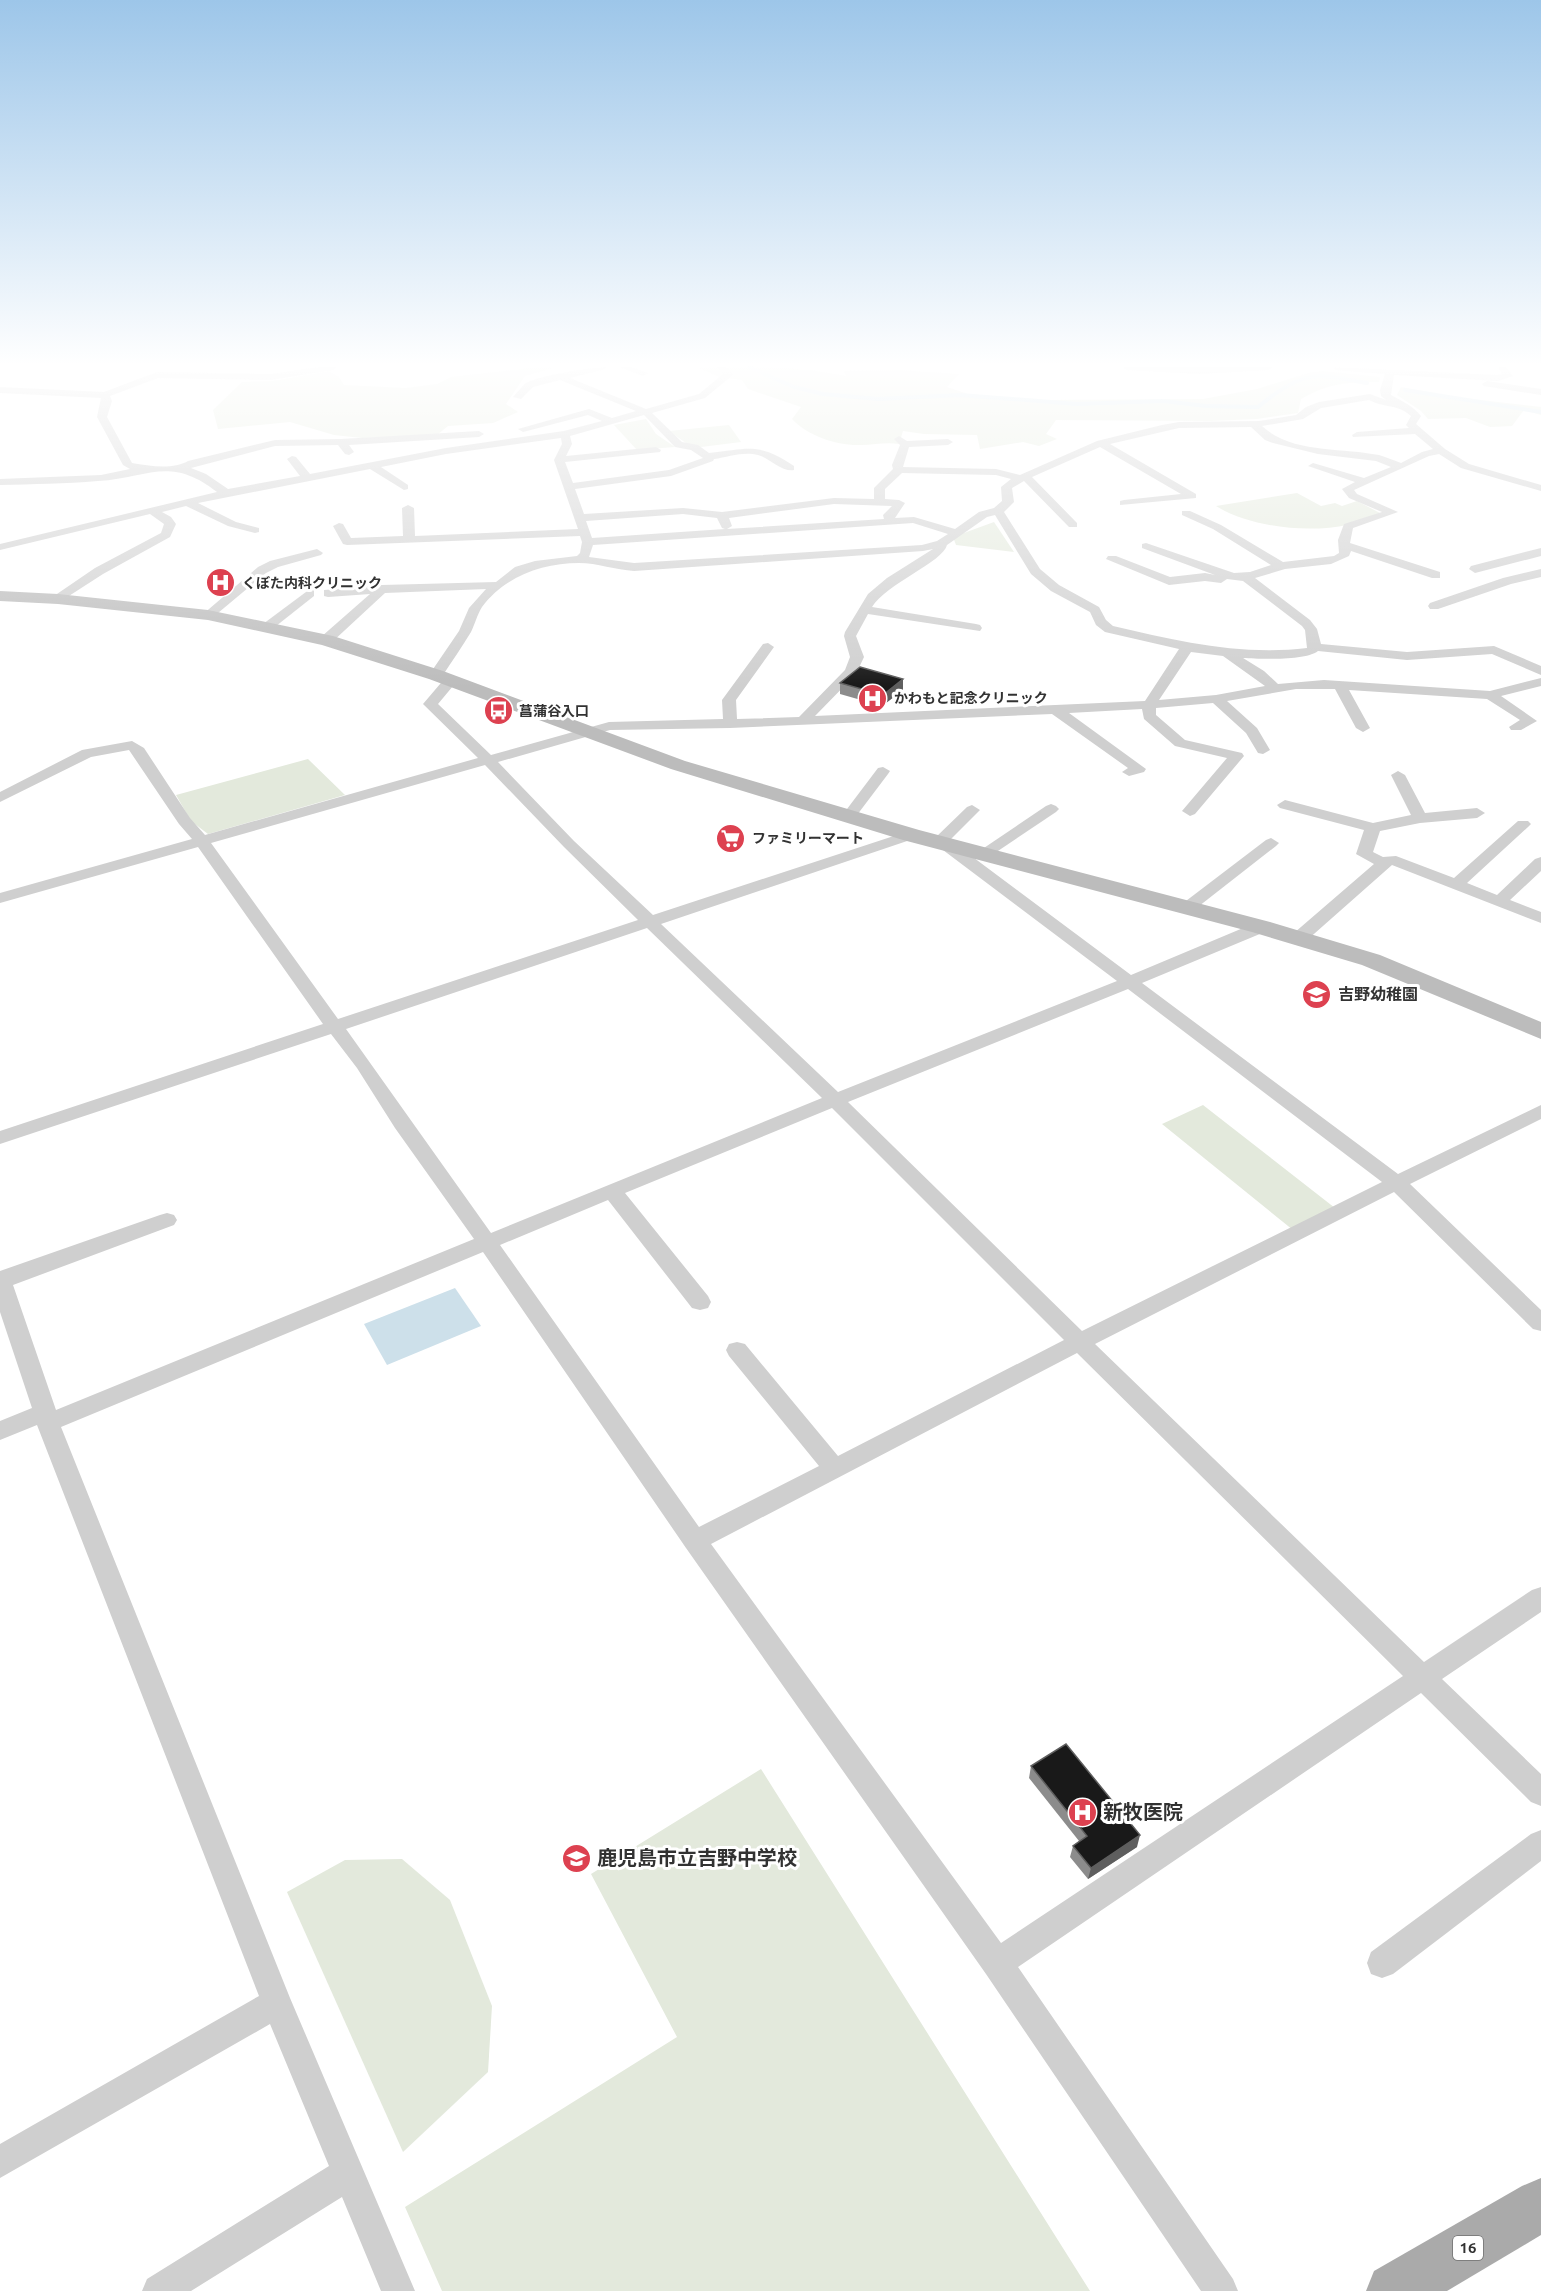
<svg xmlns="http://www.w3.org/2000/svg" width="1541" height="2291" viewBox="0 0 1541 2291" font-family="Ubuntu,'Noto Sans JP',sans-serif">
  <rect width="100%" height="100%" fill="#fff"/>
  <!-- green -->
  <g fill="#e3e9dc">
    <path d="M 538,367 L 557,367 L 525,376 L 506,404 L 518,412 L 493,423 L 448,426 L 437,435 L 362,438 L 334,435 L 290,422 L 218,429 L 213,410 L 242,382 L 273,381 L 329,371 L 339,377 L 344,385 L 406,388 L 437,384 L 451,377 Z"/>
    <path d="M 697,367 L 772,367 L 811,370 L 846,376 L 844,371 L 900,370 L 959,374 L 947,387 L 968,394 L 1040,400 L 1203,399 L 1257,389 L 1312,372 L 1323,371 L 1380,377 L 1379,382 C 1347,382 1329,383 1301,399 L 1298,413 L 1257,419 L 1210,421 L 1056,420 L 1046,434 L 1057,439 L 1039,446 L 1023,442 L 980,449 L 977,435 L 924,434 L 903,431 L 899,444 C 886,442 874,445 861,445 C 837,446 808,436 792,419 L 801,407 L 748,389 L 742,380 L 719,377 Z"/>
    <path d="M 1401,387 L 1455,397 L 1541,407 L 1541,415 L 1524,410 L 1512,426 L 1490,427 L 1466,418 L 1428,419 L 1421,411 L 1397,395 Z"/>
    <path d="M 646,419 L 656,434 L 675,447 L 637,450 L 614,425 Z"/>
    <path d="M 729,425 L 741,442 L 693,448 L 669,431 Z"/>
    <path d="M 1297,493 L 1321,506 L 1335,503 L 1342,506 L 1357,501 L 1380,513 C 1338,538 1256,531 1216,506 Z"/>
    <path d="M 994,522 L 1014,552 L 956,545 L 953,537 Z"/>
    <path d="M 308,759 L 345,795 L 208,834 L 191,821 L 176,795 Z"/>
    <path d="M 1203,1105 L 1335,1208 L 1293,1230 L 1162,1124 Z"/>
    <path d="M 761,1769 L 1090,2291 L 442,2291 L 405,2207 L 677,2037 L 591,1874 Z"/>
    <path d="M 402,1859 L 450,1900 L 492,2006 L 488,2072 L 403,2152 L 287,1892 L 345,1860 Z"/>
  </g>
  <!-- water -->
  <path fill="#cde0ea" d="M 455,1288 L 481,1326 L 387,1365 L 364,1324 Z"/>
  <g fill="none" stroke-linecap="round" stroke-linejoin="round">
    <!-- stream -->
    <g stroke="#cde0ea" stroke-width="4">
      <path d="M 749,367 L 794,387 L 823,394 L 878,399 L 960,395 L 1077,404 L 1163,401 L 1206,406 L 1258,407 C 1275,393 1297,376 1320,376 C 1335,376 1352,381 1367,383"/>
      <path d="M 1405,390 L 1541,412"/>
    </g>
    <!-- street -->
    <g fill="#cfcfcf" fill-rule="evenodd">
      <path d="M 318,367 L 338,367 L 333,370 L 271,380 L 158,378 L 110,396 L 112,401 L 107,417 L 132,463 C 149,466 173,470 188,461 L 275,440 L 341,439 L 479,431 L 484,434 L 479,437 L 349,445 L 354,452 L 349,455 L 345,454 L 338,445 L 275,446 L 191,468 L 206,474 L 228,489 L 300,476 L 287,459 L 292,456 L 296,457 L 310,474 L 446,448 L 564,431 L 602,421 L 588,415 L 523,432 L 518,429 L 589,409 L 612,418 L 636,411 L 560,380 L 533,387 L 521,399 L 513,397 C 517,393 522,386 526,383 C 538,376 592,367 606,367 L 605,369 L 570,378 L 646,409 L 699,394 L 723,374 L 717,367 L 726,367 L 734,374 L 705,398 L 652,413 L 682,442 L 698,445 L 709,453 C 750,449 757,442 794,466 L 794,470 C 781,472 770,458 758,455 C 744,451 728,457 714,459 L 713,461 L 671,476 L 575,489 L 584,514 L 683,508 L 722,512 L 834,498 L 874,499 L 874,488 L 893,469 L 892,465 L 900,445 L 894,439 L 899,436 L 907,441 L 948,439 L 953,442 L 948,445 L 909,447 L 903,467 L 996,469 L 1020,475 L 1097,441 L 1162,425 L 1179,422 L 1259,421 L 1296,415 L 1306,407 L 1319,402 L 1370,394 L 1386,400 L 1381,396 L 1380,390 L 1385,374 L 1336,370 L 1332,367 L 1498,375 L 1502,374 L 1498,367 L 1506,367 L 1513,376 L 1498,381 L 1394,375 L 1391,395 C 1402,401 1413,406 1421,416 L 1416,424 L 1445,449 L 1469,464 L 1541,485 L 1541,491 L 1461,468 L 1439,454 L 1429,456 L 1354,490 L 1357,494 L 1398,512 L 1353,528 L 1350,543 L 1440,572 L 1440,578 L 1432,578 L 1351,551 L 1349,556 L 1331,564 L 1285,569 L 1255,578 L 1310,620 L 1317,629 L 1321,644 L 1407,652 L 1494,646 L 1541,666 L 1541,675 L 1492,654 L 1407,660 L 1318,651 C 1305,661 1260,659 1243,658 L 1264,671 L 1278,684 L 1324,680 L 1490,691 L 1541,678 L 1541,686 L 1501,696 L 1537,721 L 1521,730 L 1511,730 L 1509,727 L 1520,720 L 1487,699 L 1349,690 L 1370,728 L 1363,732 L 1356,728 L 1335,689 L 1296,689 L 1227,701 L 1257,728 L 1270,750 L 1263,754 L 1258,753 L 1246,733 L 1213,703 L 1156,708 L 1156,715 L 1185,740 L 1242,753 L 1244,756 L 1195,814 L 1190,816 L 1182,811 L 1227,758 L 1175,746 L 1144,719 L 1142,709 L 1069,713 L 1146,769 L 1144,772 L 1129,776 L 1122,772 L 1128,768 L 1052,714 L 730,728 L 610,730 L 498,762 L 574,841 L 653,915 L 906,832 L 916,832 L 919,835 L 916,838 L 661,924 L 838,1092 L 1117,981 L 939,847 L 934,845 L 931,842 L 934,839 L 967,807 L 972,805 L 980,810 L 950,840 L 1131,975 L 1255,923 L 1267,923 L 1269,927 L 1267,931 L 1142,983 L 1398,1174 L 1541,1105 L 1541,1119 L 1410,1184 L 1541,1310 L 1541,1331 L 1533,1329 L 1394,1192 L 1095,1344 L 1424,1662 L 1532,1590 L 1541,1587 L 1541,1612 L 1442,1679 L 1541,1774 L 1541,1806 L 1531,1802 L 1421,1693 L 1018,1967 L 1233,2279 L 1238,2291 L 1201,2291 L 986,1974 L 686,1548 L 483,1252 L 61,1427 L 290,1998 L 415,2291 L 381,2291 L 342,2197 L 191,2291 L 142,2291 L 147,2279 L 329,2166 L 270,2024 L 0,2178 L 0,2144 L 259,1996 L 37,1425 L 0,1440 L 0,1421 L 32,1408 L 0,1312 L 0,1271 L 160,1215 L 167,1213 L 174,1215 L 177,1220 L 174,1225 L 13,1285 L 56,1410 L 474,1239 L 395,1128 L 357,1068 L 331,1034 L 0,1144 L 0,1131 L 323,1024 L 198,847 L 0,903 L 0,893 L 192,839 L 179,824 L 129,750 L 91,757 L 0,802 L 0,792 L 82,750 L 132,741 L 144,748 L 190,818 L 205,835 L 478,758 L 423,704 L 446,677 L 451,676 L 458,680 L 438,704 L 491,755 L 609,722 L 723,719 L 722,700 L 763,644 L 768,643 L 774,647 L 736,700 L 737,719 L 799,717 L 845,670 L 850,657 L 844,636 L 845,632 L 868,594 L 887,578 L 933,549 L 923,551 L 634,571 C 616,570 597,563 579,563 C 542,563 504,577 482,607 C 477,615 475,624 471,632 C 462,647 452,661 443,675 L 436,679 L 429,675 L 459,631 L 469,608 L 486,589 L 385,593 L 331,643 L 326,644 L 320,640 L 321,637 L 370,594 L 328,597 L 324,596 L 324,590 L 382,585 L 496,582 L 515,567 L 535,561 L 577,556 L 580,553 L 582,542 L 580,536 L 347,545 L 343,544 L 333,526 L 339,523 L 343,524 L 351,538 L 403,536 L 402,508 L 408,505 L 414,508 L 415,536 L 578,529 L 554,460 L 562,444 L 561,438 L 446,454 L 381,467 L 408,485 L 408,489 L 404,490 L 370,469 L 198,503 L 236,522 L 259,528 L 259,532 L 255,533 L 228,526 L 186,506 L 162,512 L 171,517 L 176,524 L 170,537 L 103,574 L 58,603 L 54,602 L 52,599 L 54,596 L 95,568 L 161,533 L 164,524 L 150,514 L 0,550 L 0,544 L 217,492 C 170,455 148,478 98,481 C 65,484 33,484 0,485 L 0,479 L 101,475 L 130,469 L 123,465 L 97,417 L 101,398 L 0,393 L 0,387 L 104,392 L 157,372 L 271,374 ZM 1369,400 C 1384,408 1398,404 1411,416 L 1406,425 L 1409,428 L 1357,432 L 1352,435 L 1353,437 L 1415,434 L 1433,449 L 1422,452 L 1401,463 C 1393,460 1386,457 1379,455 C 1341,447 1292,454 1262,426 L 1303,419 L 1321,408 ZM 644,415 L 675,447 L 691,450 L 703,458 L 669,470 L 573,483 L 565,462 L 660,452 L 661,450 L 656,447 L 566,456 L 572,444 L 570,436 ZM 1251,427 L 1265,440 L 1273,443 L 1318,454 L 1376,461 L 1391,467 L 1364,478 L 1313,463 L 1308,466 L 1355,482 L 1342,489 L 1349,498 L 1382,512 L 1344,524 L 1338,540 L 1339,553 L 1334,556 L 1283,562 L 1221,525 L 1190,511 L 1182,511 L 1182,515 L 1213,529 L 1271,565 L 1250,572 L 1234,573 L 1146,543 L 1142,544 L 1142,548 L 1215,575 L 1205,573 L 1170,577 L 1116,556 L 1108,556 L 1106,559 L 1169,585 L 1205,581 L 1221,583 L 1227,579 L 1243,581 L 1302,626 L 1305,630 L 1307,648 C 1240,656 1178,641 1113,626 L 1106,620 L 1099,607 L 1059,585 L 1040,569 L 1004,512 L 1014,502 L 1012,488 L 1024,481 L 1069,527 L 1077,527 L 1077,523 L 1032,477 L 1100,447 L 1181,494 L 1124,500 L 1120,501 L 1120,505 L 1196,498 L 1196,494 L 1110,444 L 1179,428 ZM 902,473 L 996,475 L 1011,479 L 1001,487 L 1002,501 L 994,508 L 979,512 L 955,529 L 914,517 L 895,518 L 905,503 L 899,500 L 885,499 L 885,489 ZM 834,504 L 892,506 L 883,515 L 884,519 L 727,529 L 732,526 L 729,518 ZM 683,514 L 717,518 L 722,528 L 725,529 L 592,538 L 586,521 ZM 995,515 L 1031,574 L 1051,591 L 1090,612 L 1096,625 L 1105,632 L 1179,649 L 1145,701 L 815,716 L 856,674 L 864,657 L 856,636 L 868,614 L 980,631 L 982,628 L 980,625 L 976,624 L 872,607 C 886,584 943,562 947,545 L 987,517 ZM 913,523 L 948,534 L 937,541 L 922,545 L 634,563 L 589,557 L 593,545 ZM 1191,652 L 1223,656 L 1265,686 L 1216,695 L 1159,700 ZM 485,765 L 564,847 L 638,920 L 338,1019 L 211,843 ZM 647,928 L 822,1098 L 491,1233 L 346,1029 ZM 1128,989 L 1382,1182 L 1082,1331 L 848,1102 ZM 832,1108 L 1064,1340 L 838,1456 L 745,1344 L 737,1342 L 729,1344 L 726,1350 L 729,1356 L 819,1466 L 699,1527 L 500,1245 L 608,1200 L 692,1308 L 700,1310 L 708,1308 L 711,1302 L 708,1296 L 625,1193 ZM 1077,1353 L 1403,1676 L 1001,1943 L 711,1544 Z"/>
      <path d="M 619,367 L 632,367 L 648,373 L 643,376 Z"/>
      <path d="M 1122,367 L 1273,367 L 1268,370 L 1199,374 L 1127,370 Z"/>
      <path d="M 1487,381 L 1541,389 L 1541,395 L 1484,386 L 1482,384 Z"/>
      <path d="M 1541,548 L 1541,556 L 1475,573 L 1469,569 L 1471,566 Z"/>
      <path d="M 317,549 L 323,553 L 321,555 L 278,567 L 266,573 L 212,618 L 204,618 L 202,615 L 258,567 L 270,561 Z"/>
      <path d="M 1541,569 L 1541,577 L 1511,584 L 1438,609 L 1430,609 L 1428,606 L 1430,603 L 1503,578 Z"/>
      <path d="M 310,589 L 314,590 L 314,596 L 271,630 L 263,630 L 261,627 L 263,624 Z"/>
      <path d="M 883,767 L 890,771 L 888,774 L 854,819 L 844,819 L 841,816 L 844,813 L 878,768 Z"/>
      <path d="M 1398,771 L 1405,775 L 1425,813 L 1477,808 L 1485,813 L 1477,818 L 1420,823 L 1380,831 L 1373,852 L 1383,857 L 1396,856 L 1454,878 L 1518,821 L 1528,821 L 1531,824 L 1528,827 L 1467,883 L 1497,895 L 1535,859 L 1541,857 L 1541,871 L 1510,900 L 1541,912 L 1541,923 L 1392,865 L 1306,941 L 1294,941 L 1292,937 L 1294,933 L 1374,864 L 1356,854 L 1364,830 L 1280,808 L 1277,805 L 1285,800 L 1373,823 L 1411,815 L 1391,775 Z"/>
      <path d="M 1051,804 L 1056,806 L 1059,809 L 1056,812 L 989,857 L 983,859 L 975,854 L 1046,806 Z"/>
      <path d="M 1271,838 L 1279,843 L 1276,846 L 1194,910 L 1182,910 L 1180,907 L 1182,904 L 1266,840 Z"/>
      <path d="M 1541,1830 L 1541,1861 L 1393,1974 L 1382,1978 L 1371,1974 L 1367,1963 L 1371,1952 L 1531,1834 Z"/>
    </g>
    <!-- secondary -->
    <path fill="#bcbcbc" fill-rule="evenodd" d="M 0,591 L 58,594 L 208,610 L 333,636 L 443,671 L 685,761 L 919,830 L 1270,922 L 1380,955 L 1541,1022 L 1541,1039 L 1362,965 L 1252,932 L 903,840 L 671,769 L 429,679 L 322,645 L 208,620 L 58,604 L 0,601 Z"/>
    <!-- primary -->
    <path fill="#aaa" fill-rule="evenodd" d="M 1541,2178 L 1541,2235 L 1447,2291 L 1366,2291 L 1374,2271 L 1522,2186 Z"/>
  </g>
  <!-- wall -->
  <g fill="#8c8c8c">
    <path d="M 840,683 L 903,690 L 882,706 L 840,694 Z"/>
    <path d="M 1031,1766 L 1137,1847 L 1088,1879 L 1070,1857 L 1073,1846 L 1079,1841 L 1029,1778 Z"/>
  </g>
  <!-- shaded-wall -->
  <g fill="#5e5e5e">
    <path d="M 903,679 L 903,690 L 882,706 L 883,695 Z"/>
    <path d="M 1140,1835 L 1137,1847 L 1088,1879 L 1091,1868 Z"/>
  </g>
  <!-- building -->
  <g fill="#191919" stroke="#5e5e5e" stroke-width="1.5">
    <path d="M 860,667 L 903,679 L 883,695 L 840,683 Z"/>
    <path d="M 1066,1744 L 1140,1835 L 1091,1868 L 1073,1846 L 1087,1836 L 1031,1766 Z"/>
  </g>
  <!-- sky -->
  <linearGradient id="sky" x2="0" y2="1"><stop stop-color="#9dc6e9"/><stop offset="0.53" stop-color="#fff"/><stop offset="1" stop-color="#fff" stop-opacity="0"/></linearGradient>
  <rect width="1541" height="687" fill="url(#sky)"/>
  <!-- icons -->
  <defs>
    <symbol id="hospital-disc" viewBox="-11 -11 22 22"><circle r="9.5" fill="#dd4150" stroke="#fff"/><path d="M-5-5h3v3.5h4V-5h3V5h-3V1.5h-4V5h-3Z" fill="#fff"/></symbol>
    <symbol id="bus-disc" viewBox="-11 -11 22 22"><circle r="9.5" fill="#dd4150" stroke="#fff"/><path d="M-5-6H5V4H4V6H2V4H-2V6H-4V4H-5ZM-3.5-4V0h7V-4ZM-3.5 1.2v1.5H-2V1.2ZM2 1.2v1.5H3.5V1.2Z" fill="#fff"/></symbol>
    <symbol id="supermarket-disc" viewBox="-11 -11 22 22"><circle r="9.5" fill="#dd4150" stroke="#fff"/><path d="M-6-5.5h2.5l.6 2H6L4.5 2H-2.5L-4.4-4H-6ZM-1.5 3.2a1.3 1.3 0 1 0 .1 0ZM3 3.2a1.3 1.3 0 1 0 .1 0Z" fill="#fff"/></symbol>
    <symbol id="school-disc" viewBox="-11 -11 22 22"><circle r="9.5" fill="#dd4150" stroke="#fff"/><path d="M0-5L7-2L0 1L-7-2ZM-4 1L0 2.5L4 1V4Q0 6-4 4Z" fill="#fff"/></symbol>
  </defs>
  <g fill-rule="evenodd">
    <use href="#hospital-disc" x="204" y="566" width="33" height="33"/>
    <use href="#hospital-disc" x="856" y="682" width="33" height="33"/>
    <use href="#bus-disc" x="482" y="694" width="33" height="33"/>
    <use href="#supermarket-disc" x="714" y="822" width="33" height="33"/>
    <use href="#school-disc" x="1300" y="978" width="33" height="33"/>
    <use href="#hospital-disc" x="1066" y="1796" width="33" height="33"/>
    <use href="#school-disc" x="560" y="1842" width="33" height="33"/>
  </g>
  <g text-anchor="middle" stroke-width="6" stroke-linejoin="round" paint-order="stroke">
    <!-- far-poi labels -->
    <g font-size="14" font-weight="bold" fill="#323232" stroke="#fff" text-anchor="start">
      <text x="242" y="588">くぼた内科クリニック</text>
      <text x="894" y="703">かわもと記念クリニック</text>
      <text x="519" y="716">菖蒲谷入口</text>
      <text x="752" y="843">ファミリーマート</text>
    </g>
    <!-- shield labels -->
    <rect fill="#fff" stroke="#707070" stroke-width="1.5" x="1453" y="2236" width="30" height="24" rx="4.5"/>
    <g font-size="15" font-weight="bold" fill="#323232">
      <text x="1468" y="2253">16</text>
    </g>
    <!-- poi labels -->
    <g font-size="16" font-weight="bold" fill="#323232" stroke="#fff" text-anchor="start">
      <text x="1338" y="1000">吉野幼稚園</text>
    </g>
    <!-- near-poi labels -->
    <g font-size="20" font-weight="bold" fill="#323232" stroke="#fff" text-anchor="start">
      <text x="1103" y="1819">新牧医院</text>
      <text x="597" y="1865">鹿児島市立吉野中学校</text>
    </g>
  </g>
</svg>
